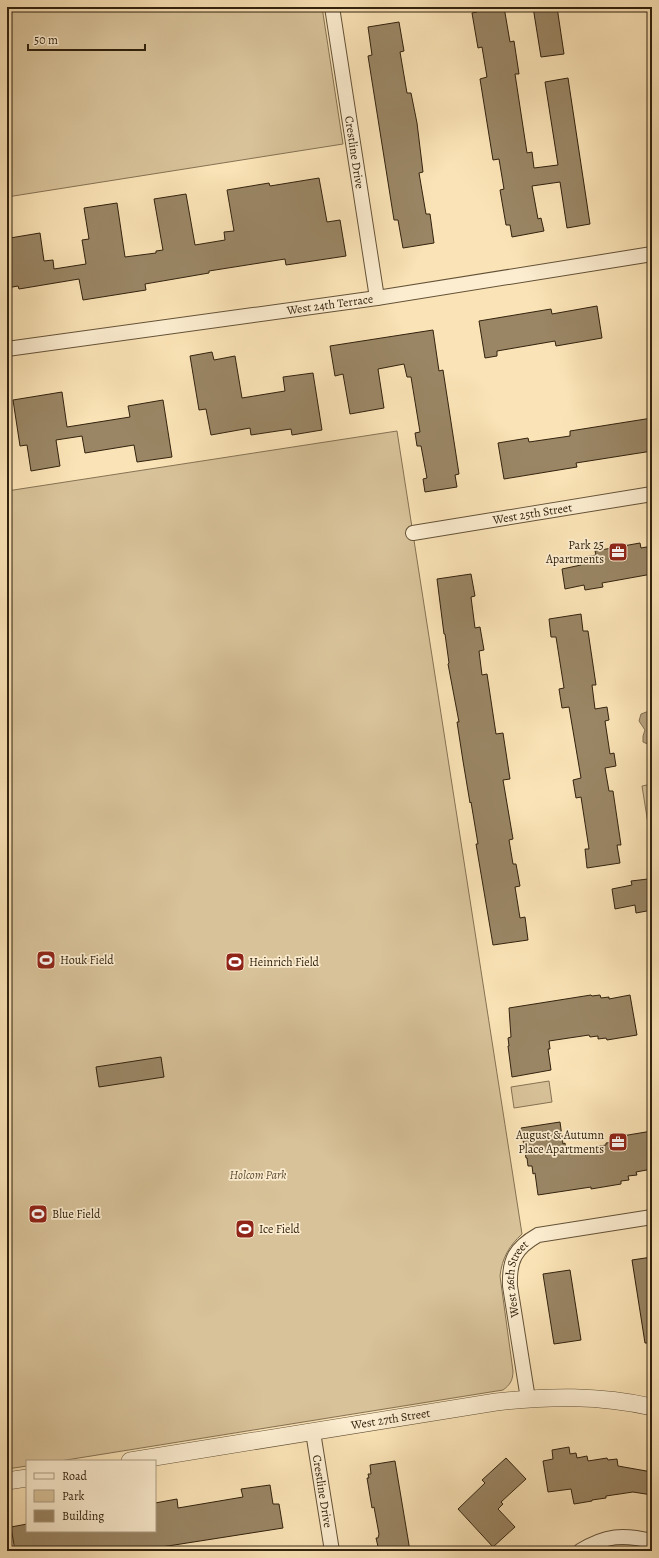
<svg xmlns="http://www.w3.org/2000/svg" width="659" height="1558" viewBox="0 0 659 1558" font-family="Alegreya,serif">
  <rect width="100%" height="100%" fill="#fae3b6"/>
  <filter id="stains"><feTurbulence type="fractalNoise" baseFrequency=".005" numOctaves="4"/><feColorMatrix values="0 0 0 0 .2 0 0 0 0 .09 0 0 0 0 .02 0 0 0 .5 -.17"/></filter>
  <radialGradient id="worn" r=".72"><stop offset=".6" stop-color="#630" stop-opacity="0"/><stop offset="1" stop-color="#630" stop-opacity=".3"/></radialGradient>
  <!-- green -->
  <g fill="#d8c299" stroke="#857254">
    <path d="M 7,7 L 322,7 L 343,144 L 7,197 Z"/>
    <path d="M 397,431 L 522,1234 C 509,1246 502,1258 500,1276 L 513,1371 C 513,1380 510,1385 503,1390 L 60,1461 L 27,1461 L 27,1466 L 7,1469 L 7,491 Z"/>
    <path d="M 652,784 L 652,829 L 649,830 L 642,786 Z"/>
    <path d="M 549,1081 L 552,1102 L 514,1108 L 511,1087 Z"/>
  </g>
  <!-- water -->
  <path fill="#b6a17d" stroke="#816e51" d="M 649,711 L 652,713 L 652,746 L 643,742 L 643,736 L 645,730 L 639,721 L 641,714 Z"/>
  <!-- building -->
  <g fill="#9a8665" stroke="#32220e">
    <path d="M 476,7 L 504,7 L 510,42 L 514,41 L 519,74 L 515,74 L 527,153 L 532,152 L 534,168 L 558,165 L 545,82 L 568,78 L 590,224 L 567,228 L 560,182 L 532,186 L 538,219 L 541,218 L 544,231 L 512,237 L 510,225 L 506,225 L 500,190 L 504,189 L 499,159 L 493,160 L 480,79 L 487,77 L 482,47 L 478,48 L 472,13 L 477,12 Z"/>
    <path d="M 533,7 L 557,7 L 564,54 L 541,57 Z"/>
    <path d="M 399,22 L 404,51 L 400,52 L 407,93 L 411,93 L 417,123 L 423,172 L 419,173 L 426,214 L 430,214 L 434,243 L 403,248 L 398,220 L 394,220 L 368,56 L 372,55 L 368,27 Z"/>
    <path d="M 319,178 L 327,222 L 340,220 L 346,256 L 286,265 L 285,259 L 209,271 L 209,273 L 145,284 L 146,290 L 83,300 L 79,279 L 19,289 L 18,286 L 7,288 L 7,244 L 11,244 L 10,238 L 40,233 L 44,261 L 53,260 L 54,269 L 86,264 L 82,240 L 89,239 L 84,208 L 117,203 L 125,257 L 156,253 L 156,251 L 163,250 L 154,199 L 186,194 L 195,245 L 225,240 L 224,232 L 234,231 L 227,190 L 269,183 L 270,186 Z"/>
    <path d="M 597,306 L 602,338 L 556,346 L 555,341 L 497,351 L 497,356 L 485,358 L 479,321 L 551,309 L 552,314 Z"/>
    <path d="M 433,330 L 439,371 L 443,370 L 459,474 L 455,475 L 457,487 L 425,492 L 423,479 L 427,478 L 421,446 L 417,446 L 415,433 L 420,432 L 411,377 L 407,377 L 404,364 L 378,369 L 384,408 L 350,414 L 343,374 L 335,376 L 330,346 Z"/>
    <path d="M 212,352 L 214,360 L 235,356 L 242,398 L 285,391 L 283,377 L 313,373 L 322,430 L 292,435 L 291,429 L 251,435 L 250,428 L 211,435 L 206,409 L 199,410 L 190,356 Z"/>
    <path d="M 62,392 L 67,427 L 130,417 L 128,406 L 163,400 L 172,457 L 137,462 L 134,445 L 85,453 L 82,436 L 56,440 L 60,466 L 31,471 L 27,445 L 20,446 L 13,400 Z"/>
    <path d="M 652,418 L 652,451 L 576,463 L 577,467 L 504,479 L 498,443 L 528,438 L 529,442 L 570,436 L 570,431 Z"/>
    <path d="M 640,543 L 641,548 L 652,546 L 652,574 L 602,583 L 603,587 L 585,590 L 584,585 L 565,589 L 562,569 L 581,565 L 580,558 L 596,555 L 595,551 Z"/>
    <path d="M 471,574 L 475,596 L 471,597 L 475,628 L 480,627 L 484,650 L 479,651 L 482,675 L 487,674 L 496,734 L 503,733 L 510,779 L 503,780 L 513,839 L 509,840 L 513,864 L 516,864 L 520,886 L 515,887 L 520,918 L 525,917 L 528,940 L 493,945 L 476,844 L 478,844 L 471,802 L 470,803 L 463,761 L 457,722 L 459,722 L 448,664 L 449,663 L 445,634 L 444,634 L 437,579 Z"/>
    <path d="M 581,614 L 583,631 L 588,631 L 596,685 L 592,685 L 595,709 L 607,707 L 609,720 L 605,721 L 610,754 L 614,753 L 616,766 L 605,768 L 609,791 L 613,791 L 621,845 L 617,845 L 620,863 L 587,868 L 585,849 L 589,849 L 581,797 L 576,798 L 573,780 L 581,778 L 569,707 L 562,708 L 559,689 L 564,688 L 556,637 L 551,637 L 549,619 Z"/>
    <path d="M 648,879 L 648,883 L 652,882 L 652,910 L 636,913 L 635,905 L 615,909 L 612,889 L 632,885 L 631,881 Z"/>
    <path d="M 591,995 L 592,996 L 600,995 L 601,998 L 609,997 L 609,999 L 630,995 L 637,1035 L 607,1040 L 606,1038 L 598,1039 L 598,1036 L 590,1037 L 589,1035 L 549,1041 L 550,1049 L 548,1049 L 551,1070 L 512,1077 L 508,1046 L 509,1046 L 508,1038 L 511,1037 L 509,1008 Z"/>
    <path d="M 161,1057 L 164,1077 L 99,1087 L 96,1067 Z"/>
    <path d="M 560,1122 L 563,1144 L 565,1143 L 566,1151 L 606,1145 L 606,1143 L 614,1142 L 613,1138 L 622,1137 L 622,1136 L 652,1131 L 652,1169 L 636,1172 L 637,1175 L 628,1176 L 629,1180 L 621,1181 L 621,1184 L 591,1189 L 591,1187 L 538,1195 L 535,1173 L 533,1174 L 532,1166 L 528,1166 L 527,1158 L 526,1158 L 521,1128 Z"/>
    <path d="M 652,1257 L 652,1343 L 645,1343 L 632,1260 Z"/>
    <path d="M 570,1270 L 581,1340 L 554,1344 L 543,1274 Z"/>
    <path d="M 569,1447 L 570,1454 L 576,1453 L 577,1458 L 587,1456 L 588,1461 L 607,1458 L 608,1460 L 617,1459 L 618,1466 L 652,1472 L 652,1495 L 633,1492 L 606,1496 L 606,1498 L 592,1500 L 592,1501 L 574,1504 L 571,1489 L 548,1492 L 543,1461 L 553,1459 L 552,1450 Z"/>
    <path d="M 506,1458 L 526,1479 L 501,1502 L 503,1504 L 498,1509 L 515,1527 L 493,1547 L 458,1509 L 485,1483 L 482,1480 Z"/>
    <path d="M 395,1461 L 410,1551 L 379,1551 L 376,1538 L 378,1538 L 379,1534 L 374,1507 L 372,1508 L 367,1478 L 369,1478 L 368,1474 L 371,1474 L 370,1465 Z"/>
    <path d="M 270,1485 L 273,1504 L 279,1504 L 283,1528 L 136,1551 L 15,1551 L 11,1527 L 27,1524 L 27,1531 L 155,1531 L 155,1503 L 177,1499 L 178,1508 L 243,1497 L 241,1489 Z"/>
  </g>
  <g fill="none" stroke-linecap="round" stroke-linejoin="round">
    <defs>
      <g id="minor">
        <path id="s1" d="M 332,7 L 377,298"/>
        <path id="s2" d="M 7,349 L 377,298 L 652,254"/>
        <path id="s3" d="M 413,533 L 652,494"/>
        <path id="s4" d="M 528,1399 L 510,1286 C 509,1260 515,1248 538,1235 L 652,1217"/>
        <path id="s5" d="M 313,1432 L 332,1551"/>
        <path d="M 580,1551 C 606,1535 623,1534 652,1541"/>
      </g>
      <g id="tertiary">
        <path id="s6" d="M 130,1461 L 496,1402 C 549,1396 599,1395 652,1407"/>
        <path d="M 7,1481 L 27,1478"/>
      </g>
    </defs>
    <!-- minor casing -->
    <use href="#minor" stroke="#645238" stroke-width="16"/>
    <!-- tertiary casing -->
    <use href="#tertiary" stroke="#645238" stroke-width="18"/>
    <!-- minor -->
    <use href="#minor" stroke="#fcedd0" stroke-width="14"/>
    <!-- tertiary -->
    <use href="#tertiary" stroke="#fcedd0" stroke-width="17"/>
  </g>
  <!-- icons -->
  <defs>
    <symbol id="office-square" viewBox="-11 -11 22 22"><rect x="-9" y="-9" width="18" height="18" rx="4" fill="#8f2418" stroke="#fcedd0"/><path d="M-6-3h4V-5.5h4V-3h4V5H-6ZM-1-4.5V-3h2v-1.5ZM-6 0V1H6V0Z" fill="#fff"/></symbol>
    <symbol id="stadium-square" viewBox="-11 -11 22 22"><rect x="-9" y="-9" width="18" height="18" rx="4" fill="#8f2418" stroke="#fcedd0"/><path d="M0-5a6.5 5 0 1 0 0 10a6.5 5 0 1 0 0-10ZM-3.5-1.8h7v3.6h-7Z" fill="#fff"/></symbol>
  </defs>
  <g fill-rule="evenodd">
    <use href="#office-square" x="607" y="541" width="22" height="22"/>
    <use href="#stadium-square" x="35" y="949" width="22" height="22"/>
    <use href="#stadium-square" x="224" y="951" width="22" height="22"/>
    <use href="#office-square" x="607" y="1131" width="22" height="22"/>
    <use href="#stadium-square" x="27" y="1203" width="22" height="22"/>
    <use href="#stadium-square" x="234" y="1218" width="22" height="22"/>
  </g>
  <g text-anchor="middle" stroke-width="3.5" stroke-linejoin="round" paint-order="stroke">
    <!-- street labels -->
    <g font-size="12" fill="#32220e" stroke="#fcedd0">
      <text dy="4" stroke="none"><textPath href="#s1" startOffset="147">Crestline Drive</textPath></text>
      <text dy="4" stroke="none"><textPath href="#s2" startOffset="326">West 24th Terrace</textPath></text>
      <text dy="4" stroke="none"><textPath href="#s3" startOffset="121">West 25th Street</textPath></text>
      <text dy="4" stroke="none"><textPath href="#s4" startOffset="123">West 26th Street</textPath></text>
      <text dy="4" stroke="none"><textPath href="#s6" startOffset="264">West 27th Street</textPath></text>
      <text dy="4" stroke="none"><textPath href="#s5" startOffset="60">Crestline Drive</textPath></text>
    </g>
    <!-- poi labels -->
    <g font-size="12" fill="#32220e" stroke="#fcedd0" text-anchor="start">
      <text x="604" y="549" text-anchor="end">Park 25<tspan x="604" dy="14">Apartments</tspan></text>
      <text x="60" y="964">Houk Field</text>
      <text x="249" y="966">Heinrich Field</text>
      <text x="604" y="1139" text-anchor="end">August &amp; Autumn<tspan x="604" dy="14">Place Apartments</tspan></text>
      <text x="52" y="1218">Blue Field</text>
      <text x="259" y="1233">Ice Field</text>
    </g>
    <!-- park labels -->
    <g font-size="12" font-style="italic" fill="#5c4a31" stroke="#fcedd0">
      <text x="258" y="1179">Holcom Park</text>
    </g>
  </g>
  <!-- margin -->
  <rect width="659" height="1558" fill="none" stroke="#fae3b6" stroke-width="24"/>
  <rect x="8" y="8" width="643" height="1542" fill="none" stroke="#32220e" stroke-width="2"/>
  <rect x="12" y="12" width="635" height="1534" fill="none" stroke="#32220e"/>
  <!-- legend -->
  <rect x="26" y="1460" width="130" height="72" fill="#fcedd0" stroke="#ab9c82"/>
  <rect x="34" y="1473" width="20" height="6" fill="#fcedd0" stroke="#ab9c82"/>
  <text x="62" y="1480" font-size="12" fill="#32220e">Road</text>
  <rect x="34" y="1490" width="20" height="12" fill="#d8c299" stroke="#ab9c82"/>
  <text x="62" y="1500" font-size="12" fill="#32220e">Park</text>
  <rect x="34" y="1510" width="20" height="12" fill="#9a8665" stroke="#ab9c82"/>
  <text x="62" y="1520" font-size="12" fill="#32220e">Building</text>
  <!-- scale -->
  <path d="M28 44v6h117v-6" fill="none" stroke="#32220e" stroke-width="2"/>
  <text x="34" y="44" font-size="12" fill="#32220e" stroke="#fcedd0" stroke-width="3" paint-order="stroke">50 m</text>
  <rect width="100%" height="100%" filter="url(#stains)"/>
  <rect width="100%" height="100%" fill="url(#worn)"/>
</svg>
